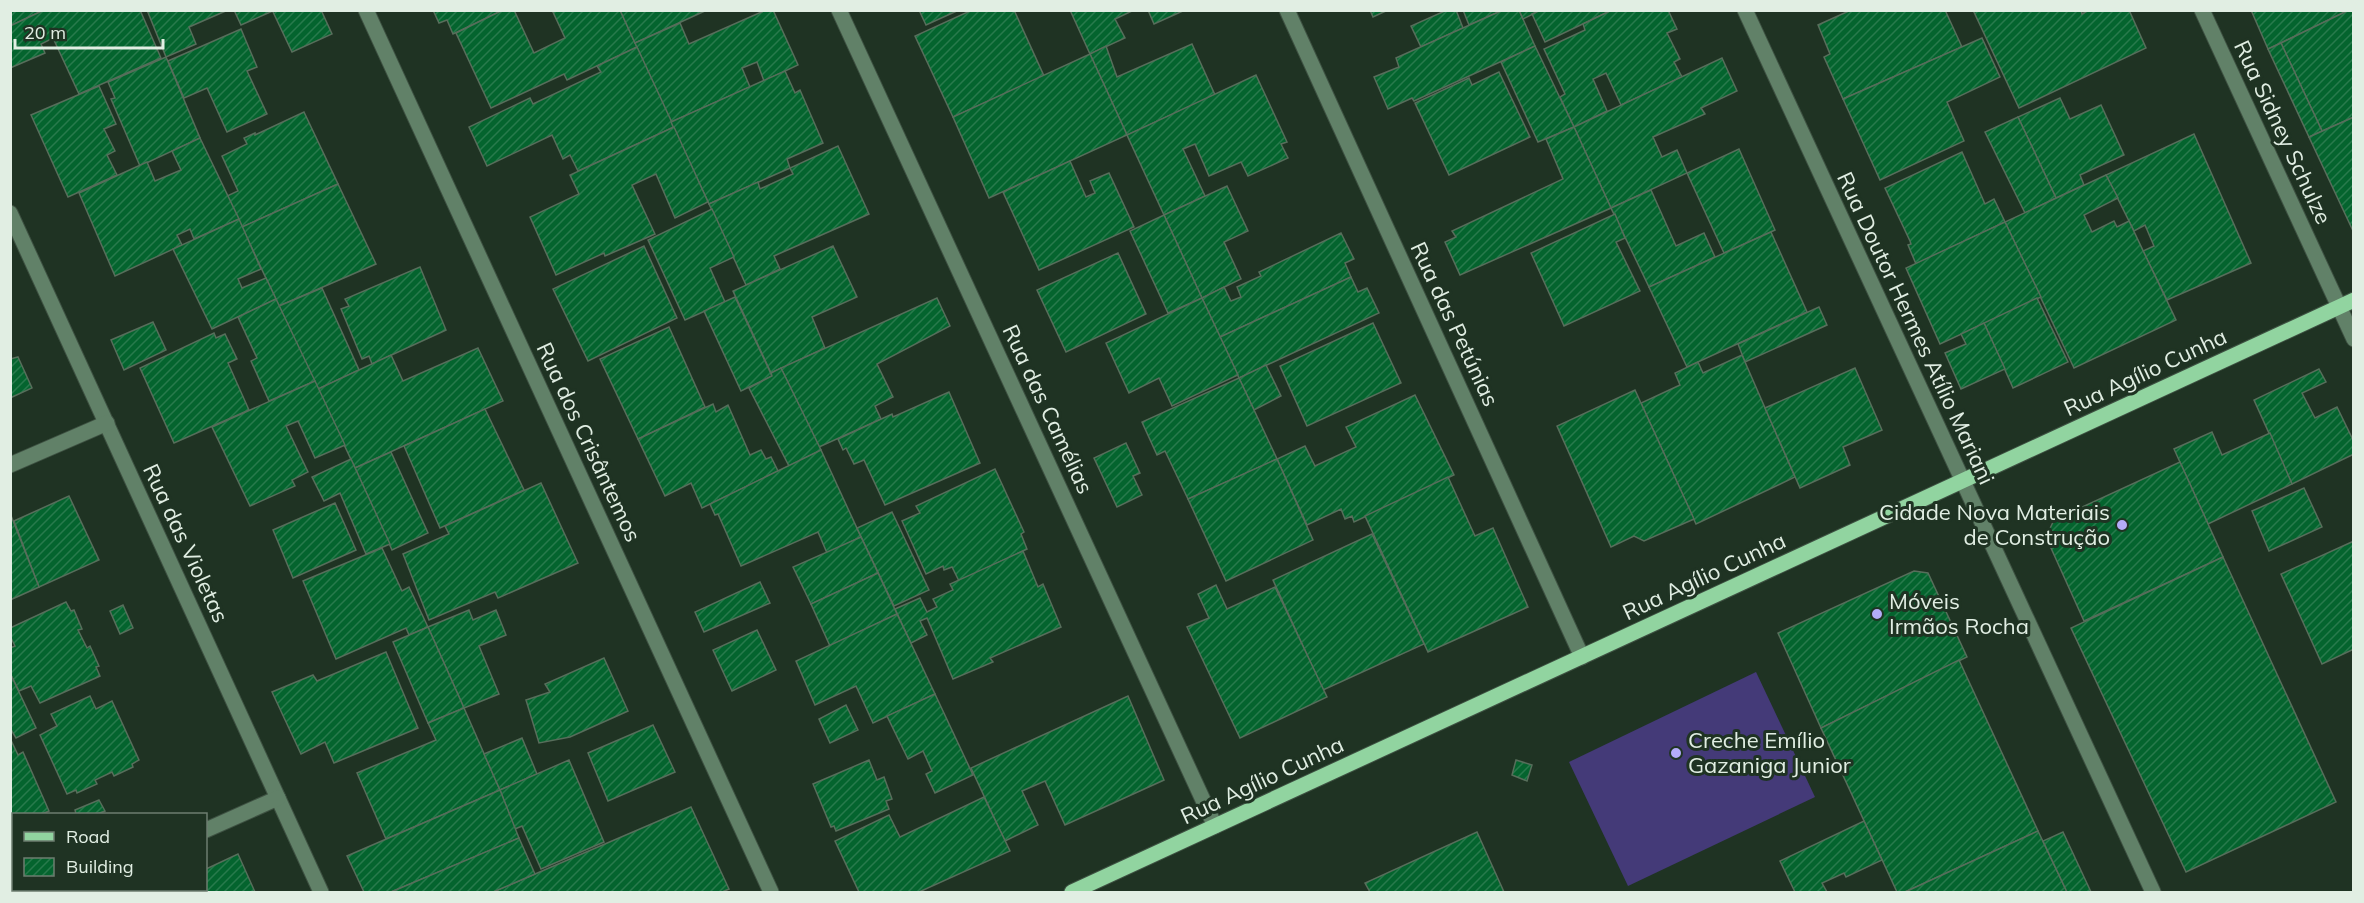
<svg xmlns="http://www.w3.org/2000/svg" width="2364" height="903" viewBox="0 0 2364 903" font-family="Mulish,sans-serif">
  <defs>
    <pattern id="building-hatch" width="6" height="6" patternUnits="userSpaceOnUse" patternTransform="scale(1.5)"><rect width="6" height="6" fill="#04642e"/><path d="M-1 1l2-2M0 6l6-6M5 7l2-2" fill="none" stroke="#287a4c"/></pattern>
  </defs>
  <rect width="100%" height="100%" fill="#1f3323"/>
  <!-- pitch -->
  <path fill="#443a78" d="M 1756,672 L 1815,797 L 1628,886 L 1569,762 Z"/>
  <!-- building -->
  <g fill="url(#building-hatch)" stroke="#576e5b" stroke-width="1.5">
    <path d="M 10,10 L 44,10 L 10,26 Z"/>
    <path d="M 44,10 L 140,10 L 161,58 L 79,94 L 53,38 L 41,44 L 45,53 L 10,68 L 10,26 Z"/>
    <path d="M 147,10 L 228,10 L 189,27 L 196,44 L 166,57 Z"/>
    <path d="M 234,10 L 275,10 L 241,25 Z"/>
    <path d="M 275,10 L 321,10 L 332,34 L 292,52 L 273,12 Z"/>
    <path d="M 433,10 L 503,10 L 453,34 L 447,20 L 439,23 Z"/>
    <path d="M 503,10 L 514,10 L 534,53 L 565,38 L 552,10 L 620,10 L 637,47 L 567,80 L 564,74 L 491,108 L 456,33 Z"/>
    <path d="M 620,10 L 707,10 L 635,43 Z"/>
    <path d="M 766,10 L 773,10 L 798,65 L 764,81 L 757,62 L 742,68 L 750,87 L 671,122 L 635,43 L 680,23 L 689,44 Z"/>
    <path d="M 919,10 L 959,10 L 926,25 Z"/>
    <path d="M 972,10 L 1014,10 L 1044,76 L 953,117 L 915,36 Z"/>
    <path d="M 1070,10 L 1134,10 L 1115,19 L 1125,38 L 1090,54 Z"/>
    <path d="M 1148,10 L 1185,10 L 1154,24 Z"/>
    <path d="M 1370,10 L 1388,10 L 1373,17 Z"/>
    <path d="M 1447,10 L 1456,10 L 1463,28 L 1421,47 L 1411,26 Z"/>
    <path d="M 1463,10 L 1503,10 L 1469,25 Z"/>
    <path d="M 1503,10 L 1519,10 L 1535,46 L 1414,101 L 1412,98 L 1388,109 L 1374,77 L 1399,67 L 1396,58 Z"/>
    <path d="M 1519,10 L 1541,10 L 1523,19 Z"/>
    <path d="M 1541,10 L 1612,10 L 1545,42 L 1532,14 Z"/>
    <path d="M 1612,10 L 1668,10 L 1677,29 L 1667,33 L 1680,59 L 1674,62 L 1682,77 L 1621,105 L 1606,73 L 1593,79 L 1607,111 L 1574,127 L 1560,97 L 1565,94 L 1544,49 L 1585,30 L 1583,24 Z"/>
    <path d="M 1851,10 L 1945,10 L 1962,47 L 1843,99 L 1824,57 L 1830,54 L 1818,25 Z"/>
    <path d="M 1973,10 L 2081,10 L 2082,14 L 2089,10 L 2129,10 L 2146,48 L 2019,108 Z"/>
    <path d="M 2251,10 L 2349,10 L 2268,49 Z"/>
    <path d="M 2349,10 L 2354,10 L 2354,117 L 2322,131 L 2281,43 Z"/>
    <path d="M 241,29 L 257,67 L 247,71 L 267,114 L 227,132 L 207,88 L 184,98 L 168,61 Z"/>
    <path d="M 1982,38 L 2000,77 L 1947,102 L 1964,141 L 1880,180 L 1843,99 Z"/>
    <path d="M 2281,43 L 2322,131 L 2309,137 L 2268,49 Z"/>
    <path d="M 1192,44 L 1215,95 L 1127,135 L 1090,54 L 1106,46 L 1117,77 Z"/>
    <path d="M 1535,46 L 1574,127 L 1538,142 L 1501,62 Z"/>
    <path d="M 637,47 L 674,127 L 578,171 L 570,155 L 563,159 L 552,135 L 487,166 L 469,127 L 530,98 L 533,104 L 601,72 L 597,66 Z"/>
    <path d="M 1090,54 L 1127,135 L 989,198 L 953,117 Z"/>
    <path d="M 166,57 L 200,138 L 140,166 L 111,99 L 115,98 L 108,82 Z"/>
    <path d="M 1722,58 L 1737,91 L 1701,108 L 1705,114 L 1653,137 L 1662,157 L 1677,150 L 1687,173 L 1611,208 L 1574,127 Z"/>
    <path d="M 785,71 L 795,93 L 800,90 L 823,143 L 787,159 L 790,168 L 709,204 L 671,122 Z"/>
    <path d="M 1499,72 L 1530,137 L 1449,175 L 1415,103 L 1469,78 L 1472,85 Z"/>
    <path d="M 1256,75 L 1287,142 L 1281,144 L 1288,158 L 1248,176 L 1241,162 L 1209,176 L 1195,144 L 1183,149 L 1205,196 L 1164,215 L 1127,135 Z"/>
    <path d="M 99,86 L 116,124 L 104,129 L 115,151 L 107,155 L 117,175 L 68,197 L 31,115 Z"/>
    <path d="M 2060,98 L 2070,119 L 2101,105 L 2124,155 L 2080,175 L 2084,185 L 2056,198 L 2018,117 Z"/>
    <path d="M 304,112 L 338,184 L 242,227 L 227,196 L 238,191 L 222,156 L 247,144 L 244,138 L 255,133 L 255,135 Z"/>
    <path d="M 2018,117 L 2056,198 L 2025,213 L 1985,132 Z"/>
    <path d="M 2354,117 L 2354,233 L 2309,137 Z"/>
    <path d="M 674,127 L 708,202 L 675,218 L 656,174 L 632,185 L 655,234 L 605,256 L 604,253 L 556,275 L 530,217 L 579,194 L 570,175 Z"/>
    <path d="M 1574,127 L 1611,208 L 1460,275 L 1445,242 L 1456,237 L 1452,231 L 1563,179 L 1546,139 Z"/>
    <path d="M 2194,134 L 2251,263 L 2167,300 L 2143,251 L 2154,246 L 2145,225 L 2134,231 L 2106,175 Z"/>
    <path d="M 200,138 L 239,219 L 194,239 L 190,229 L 177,235 L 182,245 L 115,276 L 79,193 L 147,162 L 155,181 L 181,170 L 172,151 Z"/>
    <path d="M 838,146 L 869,214 L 774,256 L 780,269 L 746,285 L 709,204 L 758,182 L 760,189 L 793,174 L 790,168 Z"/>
    <path d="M 1739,149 L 1775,230 L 1724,253 L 1687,173 Z"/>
    <path d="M 1962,152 L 1985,204 L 1994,199 L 2005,222 L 1916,264 L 1908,245 L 1911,244 L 1910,241 L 1885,188 Z"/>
    <path d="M 1070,161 L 1086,197 L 1095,193 L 1090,181 L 1109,173 L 1134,227 L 1039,270 L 1003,192 Z"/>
    <path d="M 2106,175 L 2118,198 L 2084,215 L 2092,232 L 2114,221 L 2117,227 L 2129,221 L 2176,320 L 2074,368 L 2005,222 Z"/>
    <path d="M 338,184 L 376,264 L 279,306 L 242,227 Z"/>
    <path d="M 1227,186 L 1248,231 L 1224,242 L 1241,279 L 1202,298 L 1164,215 Z"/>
    <path d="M 1651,190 L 1676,246 L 1704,233 L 1715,257 L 1649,287 L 1611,208 Z"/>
    <path d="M 712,209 L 734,257 L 710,268 L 725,302 L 685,320 L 648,240 Z"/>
    <path d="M 1615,214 L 1625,238 L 1616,242 L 1640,291 L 1564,326 L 1531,253 Z"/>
    <path d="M 1164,215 L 1202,298 L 1168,313 L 1130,231 Z"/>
    <path d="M 239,219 L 261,269 L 238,279 L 242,288 L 266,278 L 276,299 L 212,329 L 173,249 Z"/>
    <path d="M 2005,222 L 2041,297 L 1940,344 L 1906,268 Z"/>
    <path d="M 1771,232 L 1807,312 L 1687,367 L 1649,287 Z"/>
    <path d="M 1341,233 L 1354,259 L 1345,263 L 1351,277 L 1220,337 L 1202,298 L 1224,287 L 1231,301 L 1241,297 L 1237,287 L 1261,276 L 1259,272 Z"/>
    <path d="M 644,246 L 677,318 L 588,361 L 553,289 Z"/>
    <path d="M 833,246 L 857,297 L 812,317 L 825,348 L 771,373 L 733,291 Z"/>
    <path d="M 1118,253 L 1146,314 L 1066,352 L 1037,290 Z"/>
    <path d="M 420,267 L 446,330 L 372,364 L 369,356 L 362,359 L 341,309 L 349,306 L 345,299 Z"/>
    <path d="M 1351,277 L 1358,292 L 1367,288 L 1379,313 L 1239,378 L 1220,337 Z"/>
    <path d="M 322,288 L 359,370 L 318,389 L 279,306 Z"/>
    <path d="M 735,297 L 772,376 L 741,391 L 704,311 Z"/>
    <path d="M 937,298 L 950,326 L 877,364 L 893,397 L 875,406 L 881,419 L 819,447 L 781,368 Z"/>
    <path d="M 1202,298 L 1238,375 L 1172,406 L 1159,378 L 1129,393 L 1106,343 Z"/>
    <path d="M 2037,298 L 2068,362 L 2013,388 L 1984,323 Z"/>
    <path d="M 276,299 L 315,381 L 269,401 L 251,361 L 257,358 L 238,317 Z"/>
    <path d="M 1819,307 L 1827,325 L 1745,362 L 1738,344 Z"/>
    <path d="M 153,322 L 166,350 L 124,370 L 111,340 Z"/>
    <path d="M 1373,323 L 1401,383 L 1307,426 L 1280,366 Z"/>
    <path d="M 1984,323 L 2005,369 L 1961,389 L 1945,353 L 1966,344 L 1961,334 Z"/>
    <path d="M 669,327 L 705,407 L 638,439 L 600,359 Z"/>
    <path d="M 214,333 L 216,338 L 225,334 L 237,359 L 228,363 L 249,410 L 174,443 L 140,368 Z"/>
    <path d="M 478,348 L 503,401 L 355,468 L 318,389 L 391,355 L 403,381 Z"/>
    <path d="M 1742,355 L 1795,477 L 1696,524 L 1641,403 L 1680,385 L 1675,373 L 1698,362 L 1703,373 Z"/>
    <path d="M 18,357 L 32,388 L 10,398 L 10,359 Z"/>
    <path d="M 1266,365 L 1281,396 L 1254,410 L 1239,378 Z"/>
    <path d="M 781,368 L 821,450 L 789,466 L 749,388 L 772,376 L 771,373 Z"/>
    <path d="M 1855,368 L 1882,430 L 1843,447 L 1850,465 L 1800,488 L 1765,408 Z"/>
    <path d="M 2319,369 L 2326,382 L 2302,393 L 2315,418 L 2337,407 L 2354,442 L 2354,454 L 2292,484 L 2254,400 Z"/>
    <path d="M 1239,378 L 1277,459 L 1188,499 L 1165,451 L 1157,455 L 1142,422 Z"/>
    <path d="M 315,381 L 345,445 L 315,458 L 298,421 L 286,426 L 308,472 L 292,480 L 295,486 L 250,506 L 212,427 Z"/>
    <path d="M 1635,390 L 1694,519 L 1644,541 L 1634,536 L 1611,547 L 1557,426 Z"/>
    <path d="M 949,392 L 980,463 L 885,505 L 864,460 L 854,464 L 846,448 L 843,450 L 838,439 L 892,414 L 893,417 Z"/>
    <path d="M 1415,395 L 1454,475 L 1354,522 L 1352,516 L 1345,519 L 1341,509 L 1307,525 L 1277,459 L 1305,446 L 1315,466 L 1356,447 L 1346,427 Z"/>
    <path d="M 713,404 L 716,412 L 728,405 L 750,455 L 761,450 L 766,459 L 771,457 L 778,471 L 702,508 L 691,483 L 665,496 L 638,439 Z"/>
    <path d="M 485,409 L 524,490 L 440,528 L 404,446 Z"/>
    <path d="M 2212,432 L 2222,455 L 2270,433 L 2292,484 L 2208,524 L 2174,449 Z"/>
    <path d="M 1126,443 L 1140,473 L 1133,476 L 1142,495 L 1117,507 L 1094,458 Z"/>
    <path d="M 821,450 L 861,537 L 827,553 L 818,532 L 741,566 L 718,514 L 715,515 L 710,504 Z"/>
    <path d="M 391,452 L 428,533 L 392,550 L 355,468 Z"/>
    <path d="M 351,459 L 390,544 L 366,554 L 340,493 L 324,501 L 312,477 Z"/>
    <path d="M 1277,459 L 1313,540 L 1226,581 L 1188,499 Z"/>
    <path d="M 2180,462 L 2223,557 L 2084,621 L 2046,537 L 2054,520 Z"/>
    <path d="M 995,469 L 1024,532 L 1021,534 L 1027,549 L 959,581 L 952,567 L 944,570 L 943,566 L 926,574 L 902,521 L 920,513 L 916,506 Z"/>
    <path d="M 1448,477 L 1475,536 L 1493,528 L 1528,607 L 1428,652 L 1365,516 Z"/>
    <path d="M 541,483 L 578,563 L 498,598 L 495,592 L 429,620 L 403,554 L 449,534 L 445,526 Z"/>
    <path d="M 2304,488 L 2322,527 L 2269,551 L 2252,511 Z"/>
    <path d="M 69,496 L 99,560 L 39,587 L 14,521 Z"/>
    <path d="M 335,503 L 356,550 L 293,578 L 273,530 Z"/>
    <path d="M 892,512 L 929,590 L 894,606 L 857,528 Z"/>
    <path d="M 10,513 L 39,587 L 10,600 Z"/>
    <path d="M 1372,534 L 1424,644 L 1323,690 L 1273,580 Z"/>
    <path d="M 861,537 L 878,573 L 811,604 L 793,567 Z"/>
    <path d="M 2354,541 L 2354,649 L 2322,664 L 2281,574 Z"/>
    <path d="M 382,548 L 402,591 L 409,587 L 428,627 L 409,635 L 406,628 L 336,659 L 303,581 Z"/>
    <path d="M 1023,551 L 1038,587 L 1043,584 L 1061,627 L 990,658 L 993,662 L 953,679 L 927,618 L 920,621 L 927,635 L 911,643 L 895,609 L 920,598 L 927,612 L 937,607 L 933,599 L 953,590 L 950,584 Z"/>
    <path d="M 2223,557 L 2336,802 L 2186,872 L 2071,628 Z"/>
    <path d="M 1914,571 L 1928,573 L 1967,657 L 1821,728 L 1778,633 Z"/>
    <path d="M 878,573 L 897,614 L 830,646 L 811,604 Z"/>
    <path d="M 760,582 L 770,603 L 704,632 L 695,612 Z"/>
    <path d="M 1216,585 L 1227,609 L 1275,587 L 1327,697 L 1240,738 L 1187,627 L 1209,618 L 1198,594 Z"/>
    <path d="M 66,602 L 71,611 L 74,610 L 82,629 L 78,630 L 87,648 L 90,646 L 99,666 L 96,667 L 100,676 L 40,703 L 31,686 L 19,691 L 10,673 L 10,648 L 15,646 L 10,636 L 10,628 Z"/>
    <path d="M 123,605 L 133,628 L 120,634 L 110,611 Z"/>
    <path d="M 469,610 L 473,620 L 496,610 L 506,635 L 479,646 L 499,694 L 464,708 L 428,627 Z"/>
    <path d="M 897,614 L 935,694 L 873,723 L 856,686 L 815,705 L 796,661 Z"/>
    <path d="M 428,627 L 464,708 L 428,723 L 393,642 Z"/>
    <path d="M 757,630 L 776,670 L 732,691 L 713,650 Z"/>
    <path d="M 386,652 L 418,728 L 334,763 L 325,742 L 301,754 L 272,692 L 313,675 L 317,681 Z"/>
    <path d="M 604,658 L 628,711 L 570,737 L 539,743 L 526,700 L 550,692 L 545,684 Z"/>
    <path d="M 1959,660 L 2038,831 L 1905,892 L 1897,892 L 1821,728 Z"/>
    <path d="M 10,673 L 36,728 L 16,738 L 10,728 Z"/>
    <path d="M 935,694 L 973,775 L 935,793 L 926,774 L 932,771 L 923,751 L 908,759 L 887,716 Z"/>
    <path d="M 90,696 L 96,709 L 112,701 L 139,760 L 132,764 L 133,767 L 114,776 L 112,772 L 95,780 L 97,784 L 77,793 L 76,790 L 67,794 L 40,735 L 57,726 L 51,714 Z"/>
    <path d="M 1128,696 L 1164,780 L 1065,825 L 1045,781 L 1022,791 L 1038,825 L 1005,841 L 971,768 Z"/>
    <path d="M 846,705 L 858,730 L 830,743 L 819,719 Z"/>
    <path d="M 464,708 L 500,790 L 386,839 L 357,773 L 436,740 L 428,723 Z"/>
    <path d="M 653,725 L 675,772 L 608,801 L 588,753 Z"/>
    <path d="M 10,738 L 18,755 L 23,752 L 49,811 L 42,814 L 14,814 L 14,829 L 10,831 Z"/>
    <path d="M 522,738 L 537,774 L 500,790 L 484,754 Z"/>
    <path d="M 569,760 L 604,842 L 541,869 L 522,826 L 515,829 L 500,790 Z"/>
    <path d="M 869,760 L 877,780 L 884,777 L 892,799 L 886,801 L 889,809 L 836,831 L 834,826 L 831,827 L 813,784 Z"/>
    <path d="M 1516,760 L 1532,765 L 1527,781 L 1512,775 Z"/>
    <path d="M 500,790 L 519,838 L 391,892 L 364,892 L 347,856 Z"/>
    <path d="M 984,797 L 1010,851 L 919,892 L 859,892 L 835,841 L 889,815 L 900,837 Z"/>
    <path d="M 99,800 L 105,811 L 97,814 L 76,814 L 75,810 Z"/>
    <path d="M 691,807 L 729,889 L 722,892 L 493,892 Z"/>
    <path d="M 1864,821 L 1882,860 L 1846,877 L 1844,873 L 1822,883 L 1827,892 L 1795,892 L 1780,861 Z"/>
    <path d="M 2038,831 L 2067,892 L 1905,892 Z"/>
    <path d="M 1477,832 L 1504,892 L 1370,892 L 1365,883 Z"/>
    <path d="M 2063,832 L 2091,892 L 2067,892 L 2043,841 Z"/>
    <path d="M 519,838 L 535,874 L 493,892 L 391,892 Z"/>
    <path d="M 238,854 L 255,892 L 178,892 L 177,890 L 206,890 L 206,869 Z"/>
    <path d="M 118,890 L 177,890 L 178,892 L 112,892 Z"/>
  </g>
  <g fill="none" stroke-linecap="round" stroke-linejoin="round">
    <defs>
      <g id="minor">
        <path d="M 366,10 L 771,892"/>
        <path d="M 839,10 L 1215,826"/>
        <path d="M 1287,10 L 1582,657"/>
        <path d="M 1745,10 L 2153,892"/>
        <path d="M 2202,10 L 2354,339"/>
        <path d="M 10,213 L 321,892"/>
        <path d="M 10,465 L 107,423"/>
        <path d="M 206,830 L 278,798"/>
        <path d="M 65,892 L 71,890"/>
      </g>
      <path id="major" d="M 1072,892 L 2354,300"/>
    </defs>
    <!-- minor casing -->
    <use href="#minor" stroke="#3e5142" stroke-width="17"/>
    <!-- major casing -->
    <use href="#major" stroke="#3e5142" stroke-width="17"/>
    <!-- minor -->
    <use href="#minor" stroke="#618168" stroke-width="15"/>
    <!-- major -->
    <use href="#major" stroke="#91d4a0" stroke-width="15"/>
  </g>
  <!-- markers -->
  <g fill="#b4acf9" stroke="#1f3323" stroke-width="2">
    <circle cx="2122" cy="525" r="6"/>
    <circle cx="1877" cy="614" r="6"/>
    <circle cx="1676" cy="753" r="6"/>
  </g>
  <g text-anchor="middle" stroke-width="6" stroke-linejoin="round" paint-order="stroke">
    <!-- street labels -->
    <g font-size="22" fill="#e1eee3" stroke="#1f3323">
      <text transform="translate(2283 132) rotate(65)" y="8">Rua Sidney Schulze</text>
      <text transform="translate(1455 324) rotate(65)" y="8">Rua das Petúnias</text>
      <text transform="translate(1916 328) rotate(65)" y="8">Rua Doutor Hermes Atílio Mariani</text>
      <text transform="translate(2145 372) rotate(-25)" y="8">Rua Agílio Cunha</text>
      <text transform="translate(1048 409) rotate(65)" y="8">Rua das Camélias</text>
      <text transform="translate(589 442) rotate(65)" y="8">Rua dos Crisântemos</text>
      <text transform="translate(186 543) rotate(65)" y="8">Rua das Violetas</text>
      <text transform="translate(1704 576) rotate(-25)" y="8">Rua Agílio Cunha</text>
      <text transform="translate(1262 780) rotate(-25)" y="8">Rua Agílio Cunha</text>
    </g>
    <!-- poi labels -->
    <g font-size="22" fill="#e1eee3" stroke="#1f3323" text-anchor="start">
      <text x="2110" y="520" text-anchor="end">Cidade Nova Materiais<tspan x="2110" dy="25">de Construção</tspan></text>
      <text x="1889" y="609">Móveis<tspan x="1889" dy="25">Irmãos Rocha</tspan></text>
      <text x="1688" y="748">Creche Emílio<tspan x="1688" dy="25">Gazaniga Junior</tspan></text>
    </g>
  </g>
  <!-- border -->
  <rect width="2364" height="903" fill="none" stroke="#e1eee3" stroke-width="24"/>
  <!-- legend -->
  <rect x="12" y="813" width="195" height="78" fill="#1f3323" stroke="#6d7e70" stroke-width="1.5"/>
  <rect x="24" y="832" width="30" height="9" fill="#91d4a0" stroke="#6d7e70" stroke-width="1.5"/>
  <text x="66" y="843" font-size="18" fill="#e1eee3">Road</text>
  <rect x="24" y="858" width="30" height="18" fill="url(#building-hatch)" stroke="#6d7e70" stroke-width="1.5"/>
  <text x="66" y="873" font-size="18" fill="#e1eee3">Building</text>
  <!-- scale -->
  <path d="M15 39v9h148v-9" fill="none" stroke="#e1eee3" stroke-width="3"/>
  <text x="24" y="39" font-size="18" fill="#e1eee3" stroke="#1f3323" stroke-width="4.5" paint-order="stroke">20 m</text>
</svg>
